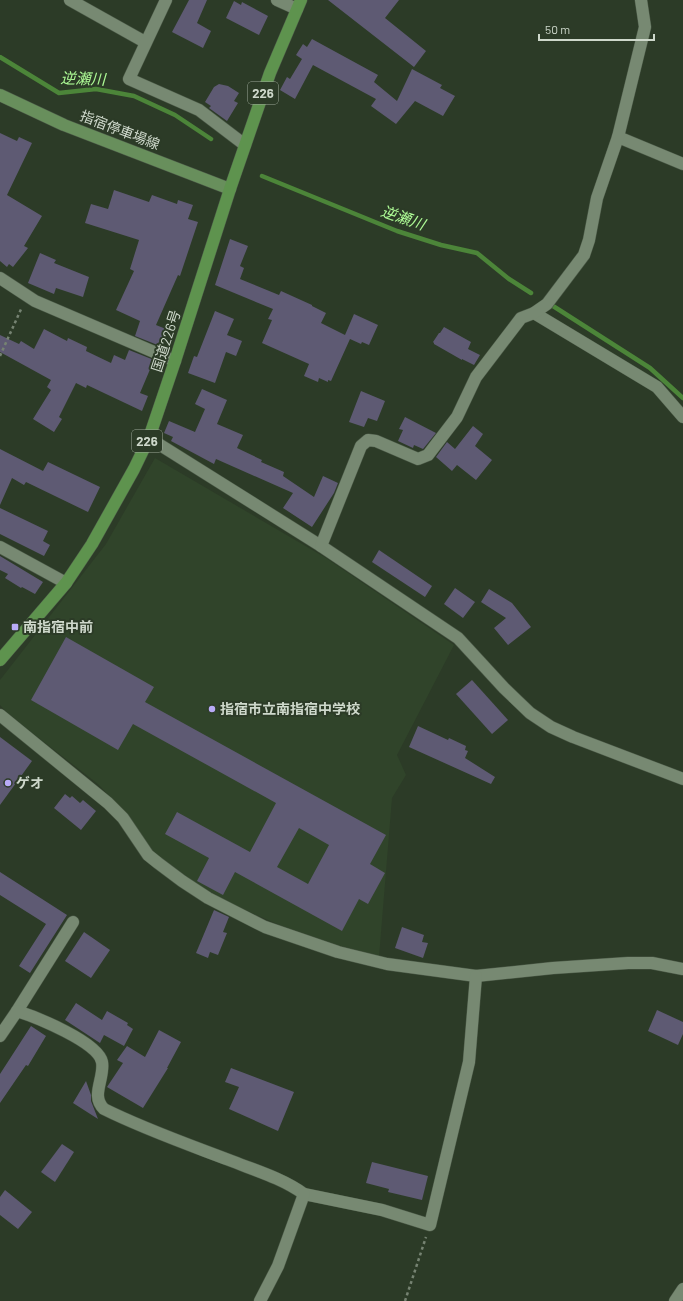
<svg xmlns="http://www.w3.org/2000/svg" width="683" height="1301" viewBox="0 0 683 1301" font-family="Barlow,'Noto Sans JP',sans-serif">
  <rect width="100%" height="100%" fill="#2c3b27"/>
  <!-- built -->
  <path fill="#30442a" d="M 155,458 L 326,558 L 454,645 L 397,755 L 406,775 L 392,798 L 379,957 L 337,945 L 282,926 L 231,904 L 196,883 L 153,852 L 129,817 L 98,784 L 8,714 L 0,705 L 0,680 L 106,544 Z"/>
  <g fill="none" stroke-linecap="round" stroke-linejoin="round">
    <!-- stream -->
    <g stroke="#4c8539" stroke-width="4.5">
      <path d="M 0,57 L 59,93 L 96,89 L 134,96 L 175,115 L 211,139"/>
      <path d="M 262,176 L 397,231 L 441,245 L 477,253 L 509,279 L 531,293"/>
      <path d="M 553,306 L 650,368 L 683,398"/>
    </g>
  </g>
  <!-- building -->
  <g fill="#5e5a73" fill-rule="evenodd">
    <path d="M 189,0 L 207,0 L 197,23 L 211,31 L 203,48 L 172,32 Z"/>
    <path d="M 328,0 L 399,0 L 385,18 L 426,51 L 414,67 Z"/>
    <path d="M 234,1 L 241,5 L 242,2 L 268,16 L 259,35 L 226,18 Z"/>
    <path d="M 312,39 L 378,75 L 374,82 L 397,101 L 412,69 L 442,85 L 440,88 L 455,96 L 443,116 L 415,101 L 396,124 L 371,106 L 376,99 L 313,65 L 295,99 L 280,90 L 287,77 L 290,79 L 302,59 L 296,55 L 303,44 L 307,47 Z"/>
    <path d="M 219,84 L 228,86 L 239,93 L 234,101 L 238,103 L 227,121 L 209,108 L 211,106 L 205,102 L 214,87 Z"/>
    <path d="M 0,133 L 17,141 L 19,137 L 32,143 L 7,195 L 42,216 L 24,246 L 28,248 L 13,267 L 9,264 L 7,267 L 0,261 Z"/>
    <path d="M 114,190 L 149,202 L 152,195 L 177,204 L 178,200 L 193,205 L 188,219 L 198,222 L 180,276 L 178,275 L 156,325 L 166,329 L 160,346 L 135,336 L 140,321 L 116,310 L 134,271 L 130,269 L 139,240 L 85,223 L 91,204 L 108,209 Z"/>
    <path d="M 230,239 L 248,246 L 240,266 L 244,268 L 240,279 L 279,295 L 281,291 L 312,305 L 312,306 L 326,313 L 321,323 L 345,335 L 354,314 L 378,325 L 369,345 L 362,342 L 361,344 L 350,339 L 331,381 L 328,380 L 328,382 L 319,378 L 318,382 L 304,376 L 309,364 L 262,343 L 272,320 L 268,319 L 273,309 L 215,285 Z"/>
    <path d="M 40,253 L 56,260 L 54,263 L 89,277 L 83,297 L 56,288 L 54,294 L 28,283 Z"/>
    <path d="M 215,311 L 234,319 L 227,335 L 242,341 L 236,356 L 226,352 L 215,383 L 188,373 L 194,356 L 197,357 Z"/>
    <path d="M 444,327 L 471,342 L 468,349 L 480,355 L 474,365 L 462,359 L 462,360 L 434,344 L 434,343 L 433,342 L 439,333 L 440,333 Z"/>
    <path d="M 44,329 L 67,341 L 68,338 L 87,347 L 86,351 L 111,363 L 114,355 L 125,360 L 129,350 L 154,360 L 140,393 L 148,396 L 142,411 L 87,385 L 86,388 L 76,383 L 59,417 L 62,419 L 54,432 L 33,419 L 51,390 L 47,387 L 51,380 L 0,352 L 0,335 L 19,344 L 21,341 L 34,349 Z"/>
    <path d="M 202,389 L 227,400 L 217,424 L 243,435 L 237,448 L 262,460 L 261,462 L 284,472 L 283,476 L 314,497 L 323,476 L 338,483 L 334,493 L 312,527 L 283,508 L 293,493 L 216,459 L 214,464 L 171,441 L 173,437 L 164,433 L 169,421 L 195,432 L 205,409 L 195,404 Z"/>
    <path d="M 361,391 L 385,401 L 377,421 L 368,418 L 364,427 L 349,422 Z"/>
    <path d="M 405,417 L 436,433 L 423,449 L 414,445 L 413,448 L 398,441 L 403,430 L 399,429 Z"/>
    <path d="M 473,426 L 483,434 L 475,446 L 492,460 L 476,480 L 457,465 L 452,471 L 436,457 L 447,442 L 455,449 Z"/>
    <path d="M 0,449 L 43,471 L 48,462 L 100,487 L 88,512 L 26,482 L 24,485 L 12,478 L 0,505 Z"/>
    <path d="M 0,508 L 48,531 L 43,541 L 50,545 L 44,556 L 0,534 Z"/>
    <path d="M 379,550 L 432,586 L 425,597 L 372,562 Z"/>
    <path d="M 0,556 L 43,582 L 35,594 L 22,587 L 21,588 L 5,578 L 8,574 L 0,570 Z"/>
    <path d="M 455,588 L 475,602 L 463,618 L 444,604 Z"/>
    <path d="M 489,589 L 512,603 L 531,627 L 508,645 L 494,628 L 506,618 L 481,602 Z"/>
    <path d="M 66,637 L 154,687 L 145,702 L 386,835 L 370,864 L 385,873 L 368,904 L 359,899 L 342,931 L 235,872 L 223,895 L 197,881 L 209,858 L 165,834 L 177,812 L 250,852 L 276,803 L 133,724 L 118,750 L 31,700 ZM 299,828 L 329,845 L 308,884 L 277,867 Z"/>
    <path d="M 472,680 L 508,720 L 492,734 L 456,694 Z"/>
    <path d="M 418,726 L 448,740 L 449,738 L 466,746 L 465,750 L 468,751 L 465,758 L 495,777 L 491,784 L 409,747 Z"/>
    <path d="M 0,737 L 32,761 L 0,805 Z"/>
    <path d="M 65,794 L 70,798 L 72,796 L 80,803 L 83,800 L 96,811 L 81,830 L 54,808 Z"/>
    <path d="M 0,872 L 67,915 L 30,973 L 19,966 L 46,924 L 0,895 Z"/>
    <path d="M 214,910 L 229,917 L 223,932 L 227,933 L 218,955 L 210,952 L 208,958 L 196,953 Z"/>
    <path d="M 402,927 L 424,935 L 422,942 L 428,943 L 423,958 L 395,948 Z"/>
    <path d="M 84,932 L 110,950 L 91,978 L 65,961 Z"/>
    <path d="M 76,1003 L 102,1020 L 107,1011 L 128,1023 L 127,1025 L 133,1029 L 124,1046 L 104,1035 L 100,1043 L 65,1020 Z"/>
    <path d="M 657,1010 L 683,1022 L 683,1034 L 678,1045 L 648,1031 Z"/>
    <path d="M 31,1026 L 46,1036 L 28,1066 L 26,1065 L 0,1103 L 0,1074 Z"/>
    <path d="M 159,1030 L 181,1042 L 167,1068 L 168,1068 L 143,1108 L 107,1087 L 123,1063 L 117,1060 L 127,1046 L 145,1057 Z"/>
    <path d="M 231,1068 L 294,1092 L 278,1131 L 229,1109 L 239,1087 L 225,1082 Z"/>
    <path d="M 86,1081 L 91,1095 L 91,1101 L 98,1119 L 73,1103 Z"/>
    <path d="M 62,1144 L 74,1152 L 55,1182 L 41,1172 Z"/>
    <path d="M 372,1162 L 428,1176 L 422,1200 L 388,1192 L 389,1189 L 366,1183 Z"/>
    <path d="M 5,1190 L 32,1212 L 18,1229 L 0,1215 L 0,1197 Z"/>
  </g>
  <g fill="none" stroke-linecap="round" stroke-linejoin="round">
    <defs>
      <g id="minor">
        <path d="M 70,0 L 145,42"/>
        <path d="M 166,0 L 129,79 L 199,110 L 245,145"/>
        <path d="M 277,0 L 297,9"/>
        <path d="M 618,137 L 683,164"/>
        <path d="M 0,278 L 35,301 L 175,361"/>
        <path d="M 534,313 L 657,387 L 683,417"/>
        <path d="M 149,438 L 321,546 L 458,638 L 504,688 L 530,713 L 551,727 L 573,737 L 683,779"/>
        <path d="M 321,546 L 361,446 L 368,440 L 376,441 L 418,459 L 428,455 L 457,417 L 476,377 L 521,318 L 534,313 L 547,304 L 584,255 L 589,240 L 597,198 L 618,137 L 645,27 L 641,0"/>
        <path d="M 0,547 L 66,583"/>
        <path d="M 0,715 L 108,803 L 123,818 L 148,855 L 158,863 L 182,881 L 208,898 L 265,927 L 338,952 L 387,964 L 476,976 L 553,968 L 628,963 L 652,963 L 683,969"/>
        <path d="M 17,1011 L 73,922"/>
        <path d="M 0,1036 L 17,1011 C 36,1017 98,1042 102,1062 C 105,1078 90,1096 104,1109 C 144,1129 187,1144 229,1160 C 254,1170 282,1178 304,1194 L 382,1210 L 430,1225 L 469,1062 L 476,976"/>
        <path d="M 260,1301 L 278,1266 L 304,1194"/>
        <path d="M 675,1301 L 683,1289"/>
      </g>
      <path id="major" d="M 0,95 L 64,125 L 230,189"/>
      <path id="highway" d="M 0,660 L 66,583 L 92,544 L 134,469 L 149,438 L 175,361 L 230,189 L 270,73 L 301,0"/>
    </defs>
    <!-- minor casing -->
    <use href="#minor" stroke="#4b5947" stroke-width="13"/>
    <!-- major casing -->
    <use href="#major" stroke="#4b5947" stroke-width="13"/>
    <!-- highway casing -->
    <use href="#highway" stroke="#4b5947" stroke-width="13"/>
    <!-- path -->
    <g stroke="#768372" stroke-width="2.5" stroke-dasharray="3 3" stroke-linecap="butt">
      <path d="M 0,356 L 22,307"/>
      <path d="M 405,1301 L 426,1237"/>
    </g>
    <!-- minor -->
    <use href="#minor" stroke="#778972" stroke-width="12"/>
    <!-- major -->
    <use href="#major" stroke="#688f5c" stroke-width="12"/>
    <!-- highway -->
    <use href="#highway" stroke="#5e934e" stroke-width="12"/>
  </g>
  <!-- markers -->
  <g fill="#b8abf7" stroke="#2c3b27" stroke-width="1.5">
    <rect x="11" y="623" width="8" height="8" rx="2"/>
    <circle cx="212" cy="709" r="4"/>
    <circle cx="8" cy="783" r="4"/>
  </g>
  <g text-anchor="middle" stroke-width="4" stroke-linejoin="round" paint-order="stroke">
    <!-- shield labels -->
    <g fill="#2c3b27" stroke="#9da99a" stroke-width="1">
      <rect x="248" y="82" width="30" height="22" rx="3"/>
      <rect x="132" y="430" width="30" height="22" rx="3"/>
    </g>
    <g font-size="13" font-weight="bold" fill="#ced8cb">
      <text x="263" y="98">226</text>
      <text x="147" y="446">226</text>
    </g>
    <!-- street labels -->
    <g font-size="14" fill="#ced8cb" stroke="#2c3b27">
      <text transform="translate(120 130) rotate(21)" y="5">指宿停車場線</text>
      <text transform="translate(166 341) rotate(-72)" y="5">国道226号</text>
    </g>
    <!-- poi labels -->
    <g font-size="14" font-weight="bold" fill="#ced8cb" stroke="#2c3b27" text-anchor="start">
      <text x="23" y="632">南指宿中前</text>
      <text x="220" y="714">指宿市立南指宿中学校</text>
      <text x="16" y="788">ゲオ</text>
    </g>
    <!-- water labels -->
    <g font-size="15" font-style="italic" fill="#aefc96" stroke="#2c3b27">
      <text transform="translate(83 79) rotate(2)" y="5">逆瀬川</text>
      <text transform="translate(403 218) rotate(19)" y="5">逆瀬川</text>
    </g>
  </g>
  <!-- scale -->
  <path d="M539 34v6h115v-6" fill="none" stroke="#ced8cb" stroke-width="2"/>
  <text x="545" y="34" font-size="12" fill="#ced8cb" stroke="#2c3b27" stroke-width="3" paint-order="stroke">50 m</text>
</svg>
